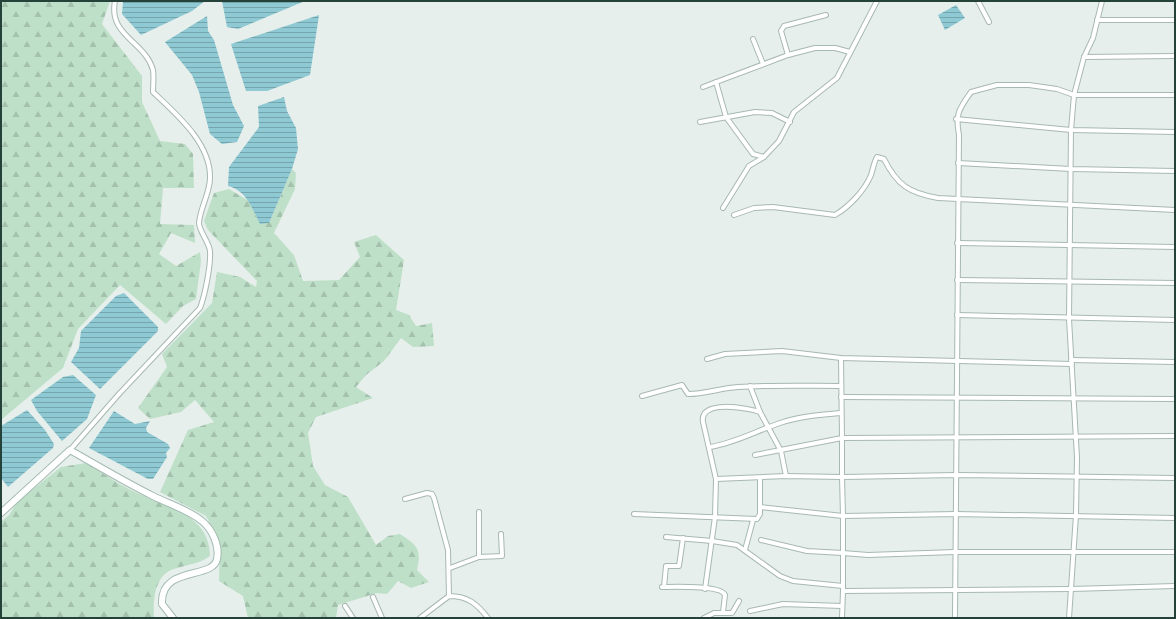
<svg xmlns="http://www.w3.org/2000/svg" width="1176" height="619" viewBox="0 0 1176 619" font-family="'DejaVu Sans',sans-serif">
  <defs>
    <pattern id="forest-firs" width="22" height="20" patternUnits="userSpaceOnUse"><rect width="22" height="20" fill="#bfe0c8"/><path d="M5 1l3.5 6h-7zM16 11l3.5 6h-7z" fill="#a4c1ad"/></pattern>
    <pattern id="water-rules" width="6" height="5" patternUnits="userSpaceOnUse"><rect width="6" height="5" fill="#8ec9d4"/><path d="M0 2.5h6" fill="none" stroke="#74a5ad"/></pattern>
  </defs>
  <rect width="100%" height="100%" fill="#e6efeb"/>
  <!-- forest -->
  <g fill="url(#forest-firs)">
    <path d="M 1,1 L 110,1 L 102,24 L 142,76 L 142,102 L 160,141 L 185,144 L 193,154 L 194,188 L 163,188 L 160,224 L 194,225 L 195,243 L 171,233 L 159,254 L 176,266 L 200,252 L 201,261 L 196,299 L 183,306 L 166,324 L 120,285 L 78,329 L 63,368 L 1,420 Z"/>
    <path d="M 292,169 L 296,173 L 295,189 L 274,233 L 294,255 L 303,281 L 339,280 L 360,257 L 354,242 L 376,235 L 404,260 L 396,310 L 409,315 L 416,326 L 432,323 L 434,346 L 413,347 L 401,338 L 384,361 L 366,375 L 356,387 L 373,398 L 316,417 L 308,433 L 313,466 L 325,485 L 348,497 L 376,545 L 388,536 L 400,534 C 417,545 422,549 417,570 L 429,582 L 411,588 L 398,581 L 387,594 L 377,593 L 338,605 L 336,618 L 248,618 L 243,596 L 219,581 L 220,542 L 206,516 L 160,492 L 188,430 L 214,422 L 195,400 L 181,412 L 150,419 L 138,408 L 167,367 L 162,354 L 212,303 L 217,272 L 240,277 L 256,287 L 257,281 L 208,230 L 204,221 L 214,193 L 229,189 L 249,201 L 260,223 L 269,223 Z"/>
    <path d="M 86,463 C 103,473 119,485 137,493 C 167,507 210,515 210,556 C 197,565 188,564 174,569 C 154,575 153,601 154,618 L 1,618 L 1,522 L 9,515 L 18,501 L 61,467 Z"/>
  </g>
  <!-- water -->
  <g fill="url(#water-rules)">
    <path d="M 123,1 L 205,1 L 192,11 L 141,35 L 122,14 Z"/>
    <path d="M 222,1 L 305,1 L 238,29 L 227,27 Z"/>
    <path d="M 956,5 L 965,18 L 945,30 L 938,15 Z"/>
    <path d="M 319,15 L 310,75 L 267,91 L 246,91 L 231,44 Z"/>
    <path d="M 207,16 L 208,31 L 214,40 L 233,105 L 244,126 L 237,142 L 222,144 L 210,134 L 199,92 L 192,75 L 165,42 Z"/>
    <path d="M 284,97 L 287,111 L 296,128 L 298,149 L 292,169 L 269,223 L 260,224 C 252,208 246,190 228,186 L 229,167 L 259,127 L 258,106 Z"/>
    <path d="M 124,293 L 158,327 L 158,331 L 100,389 L 71,362 L 79,348 L 81,331 L 116,296 Z"/>
    <path d="M 73,375 L 96,395 L 87,419 L 62,441 L 37,411 L 31,400 L 63,377 Z"/>
    <path d="M 27,410 L 45,430 L 54,444 L 53,448 L 8,487 L 1,478 L 1,426 Z"/>
    <path d="M 114,411 L 135,424 L 150,421 L 146,428 L 147,432 L 168,444 L 170,448 L 166,453 L 167,457 L 153,479 L 148,479 L 89,448 Z"/>
  </g>
  <g fill="none" stroke-linecap="round" stroke-linejoin="round">
    <defs>
      <g id="minor">
        <path d="M 978,1 L 989,22"/>
        <path d="M 1097,20 L 1175,20"/>
        <path d="M 753,39 L 763,64"/>
        <path d="M 788,55 L 781,31 L 784,26 L 826,15"/>
        <path d="M 1084,57 L 1175,56"/>
        <path d="M 716,82 L 726,117 L 753,154 L 764,157"/>
        <path d="M 703,87 L 788,55 L 815,48 L 835,48 L 850,52"/>
        <path d="M 956,119 L 1071,130 L 1175,132"/>
        <path d="M 700,122 L 755,112 L 772,113 L 790,122"/>
        <path d="M 958,163 L 1071,169 L 1175,171"/>
        <path d="M 723,208 L 749,166 L 764,157 L 779,141 L 794,112 L 837,78 L 877,1"/>
        <path d="M 734,215 L 754,208 L 773,207 L 835,215 C 849,207 865,190 871,175 C 873,169 874,162 877,157 L 884,159 C 897,185 909,193 938,198 L 1175,210"/>
        <path d="M 957,243 L 1175,247"/>
        <path d="M 957,280 L 1175,283"/>
        <path d="M 957,315 L 1175,320"/>
        <path d="M 707,359 L 725,354 L 782,351 L 841,358 L 1072,364"/>
        <path d="M 1071,360 L 1175,362"/>
        <path d="M 750,386 L 760,412 L 781,451 L 786,476"/>
        <path d="M 642,396 L 682,385 L 688,394 C 705,394 721,388 738,387 C 772,385 806,386 841,386"/>
        <path d="M 841,397 L 1175,399"/>
        <path d="M 710,447 C 735,443 756,431 780,423 C 800,416 820,415 841,413"/>
        <path d="M 70,450 L 119,394 L 200,308 C 205,295 211,265 210,251 C 209,242 199,231 199,223 C 200,208 210,193 210,178 C 211,143 176,114 153,92 C 153,86 154,76 153,70 C 145,41 108,36 115,1"/>
        <path d="M 755,455 L 842,438 L 841,358"/>
        <path d="M 716,479 L 786,476 L 842,477 L 842,438 L 1175,436"/>
        <path d="M 405,499 L 427,493 L 432,494 L 434,498 L 448,550 L 449,596"/>
        <path d="M 760,507 L 843,516 L 842,477 L 957,475 L 1175,478"/>
        <path d="M 634,514 L 757,519 L 760,514 L 760,478"/>
        <path d="M 666,537 L 712,541 L 737,545 L 780,576 L 793,581 L 843,586"/>
        <path d="M 761,540 L 807,551 L 843,553 L 843,516 L 956,514 L 1175,518"/>
        <path d="M 745,550 L 753,520"/>
        <path d="M 479,557 L 479,512"/>
        <path d="M 450,568 L 479,557 L 502,556 L 501,534"/>
        <path d="M 662,587 C 673,587 721,585 725,595 L 723,612"/>
        <path d="M 664,587 L 666,566 L 679,566 L 683,538"/>
        <path d="M 705,589 L 715,517 L 716,479 L 703,422 C 699,399 748,408 760,412"/>
        <path d="M 843,591 L 843,553 L 868,555 L 955,552 L 1175,552"/>
        <path d="M 373,597 L 382,618"/>
        <path d="M 345,606 L 353,618"/>
        <path d="M 750,611 L 783,604 L 842,606"/>
        <path d="M 420,618 L 449,596 C 468,596 477,604 488,618"/>
        <path d="M 704,618 L 714,613 L 732,613 L 739,601"/>
        <path d="M 842,618 L 843,591 L 1071,589 L 1175,586"/>
        <path d="M 955,618 L 959,135 C 955,114 959,109 971,92 L 997,85 L 1029,85 L 1057,89 L 1074,95 L 1175,95"/>
        <path d="M 1069,618 L 1076,515 L 1077,457 L 1069,319 L 1071,130 L 1074,95 L 1084,57 L 1093,38 L 1102,1"/>
      </g>
      <path id="secondary" d="M 1,513 L 70,450 C 98,466 125,482 153,496 C 169,504 189,510 202,521 C 212,529 220,546 217,559 C 213,580 160,565 162,604 L 173,618"/>
    </defs>
    <!-- minor casing -->
    <use href="#minor" stroke="#a8b8b2" stroke-width="6"/>
    <!-- secondary casing -->
    <use href="#secondary" stroke="#a4bbb3" stroke-width="8"/>
    <!-- minor -->
    <use href="#minor" stroke="#fff" stroke-width="4"/>
    <!-- secondary -->
    <use href="#secondary" stroke="#fff" stroke-width="6"/>
  </g>
  <!-- border -->
  <rect width="1176" height="619" fill="none" stroke="#24423a" stroke-width="4"/>
</svg>
